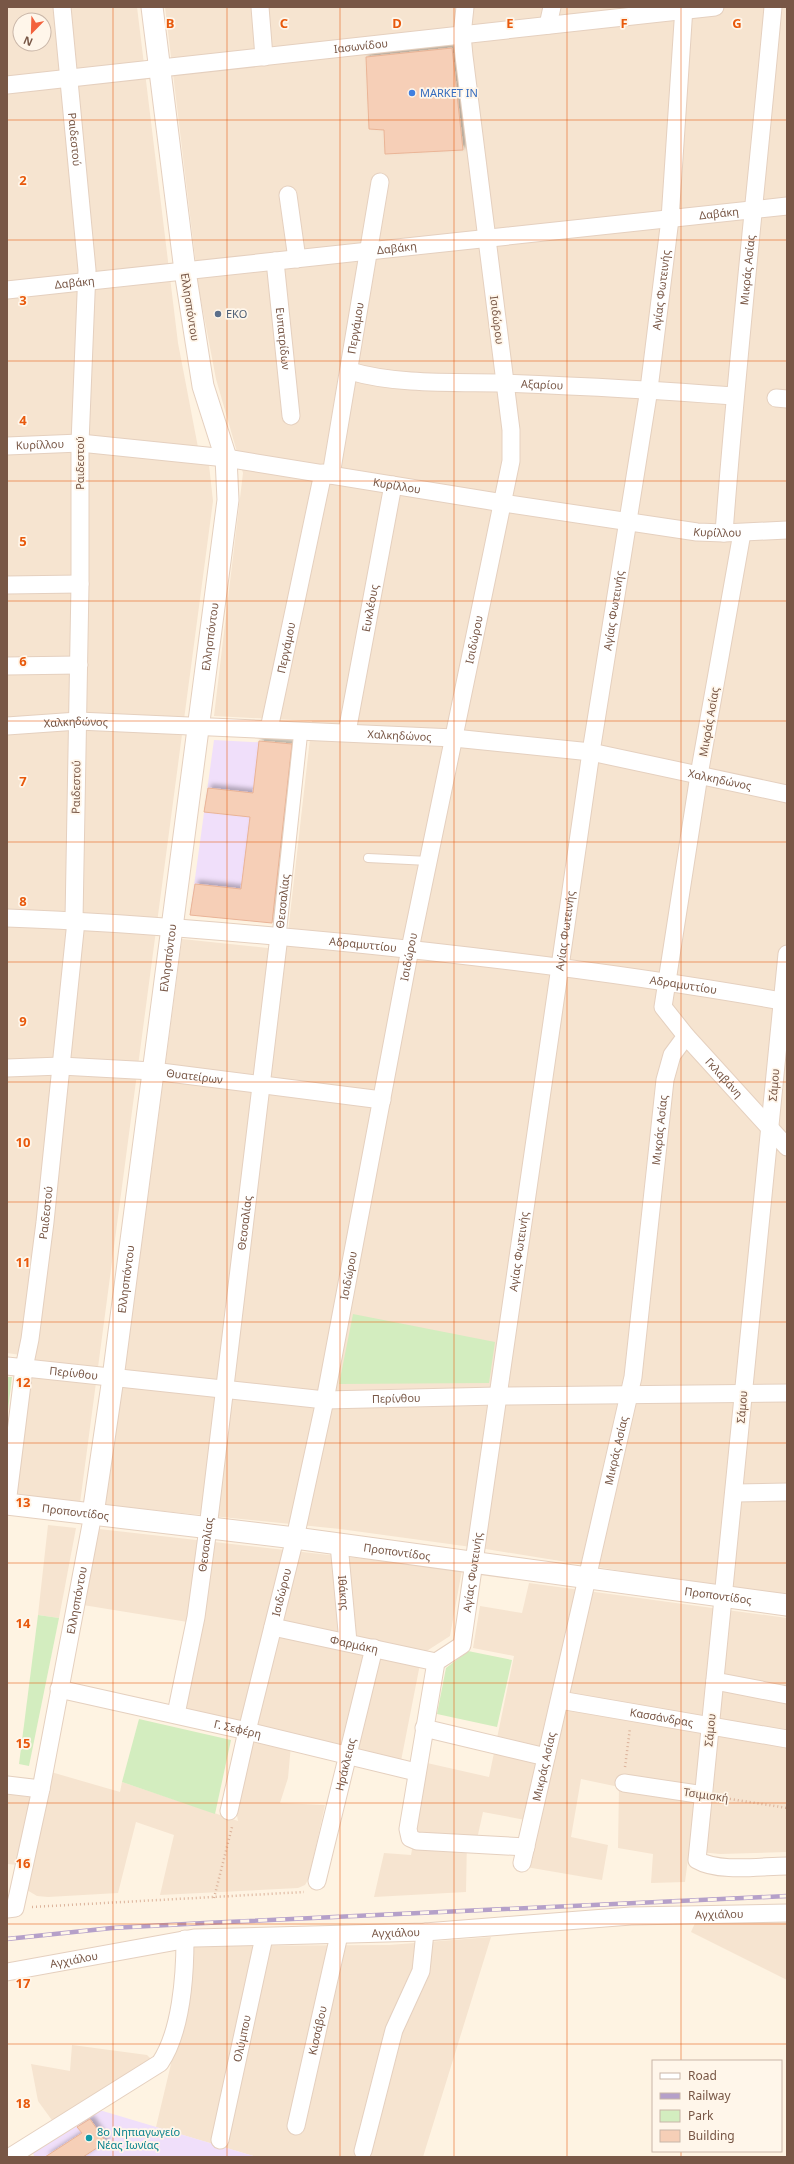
<svg xmlns="http://www.w3.org/2000/svg" width="794" height="2164" viewBox="0 0 794 2164" font-family="'Noto Sans',sans-serif">
  <defs>
    <filter id="shadow"><feDropShadow dx="3.5" dy="-3.5" stdDeviation="2" flood-color="#0004"/></filter>
  </defs>
  <rect width="100%" height="100%" fill="#fef3e2"/>
  <!-- residential -->
  <g fill="#f6e4d0" fill-rule="evenodd">
    <path d="M 7,7 L 137,7 L 178,343 L 201,463 L 209,465 L 213,501 L 80,1503 L 7,1494 L 7,1442 L 23,1444 L 34,1357 L 7,1353 ZM 20,20 L 44,20 L 44,44 L 20,44 Z"/>
    <path d="M 165,7 L 787,7 L 787,1594 L 714,1586 L 486,1549 L 340,1529 L 104,1505 L 135,1294 L 182,939 L 286,950 L 312,721 L 214,716 L 243,473 L 216,379 L 199,290 Z"/>
    <path d="M 48,1525 L 76,1528 L 59,1618 L 38,1615 Z"/>
    <path d="M 99,1529 L 462,1570 L 450,1636 L 422,1654 L 401,1761 L 292,1734 L 288,1778 L 280,1803 L 325,1805 L 309,1878 L 305,1885 L 298,1888 L 160,1895 L 174,1835 L 136,1822 L 118,1893 L 48,1897 L 37,1896 L 27,1890 L 32,1866 L 7,1864 L 7,1794 L 45,1799 L 51,1772 L 120,1792 L 122,1782 L 238,1821 L 236,1810 L 255,1725 L 182,1709 L 200,1624 L 83,1605 Z"/>
    <path d="M 529,1583 L 787,1618 L 787,1852 L 720,1854 L 689,1851 L 685,1882 L 651,1883 L 653,1854 L 618,1848 L 619,1787 L 581,1779 L 571,1837 L 608,1845 L 602,1880 L 526,1867 L 536,1822 L 483,1812 L 477,1839 L 467,1838 L 466,1892 L 374,1897 L 384,1853 L 411,1855 L 427,1763 L 489,1777 L 514,1656 L 473,1648 L 480,1606 L 522,1613 Z"/>
    <path d="M 787,1921 L 787,1980 L 691,1932 L 695,1923 Z"/>
    <path d="M 491,1937 L 423,2157 L 257,2157 L 156,2127 L 185,2005 L 194,1946 L 389,1945 Z"/>
    <path d="M 72,2045 L 147,2055 L 154,2062 L 54,2123 L 38,2101 L 31,2064 L 70,2071 Z"/>
  </g>
  <!-- education -->
  <g fill="#f0dffa">
    <path d="M 214,740 L 292,744 L 272,923 L 190,915 Z"/>
    <path d="M 96,2109 L 257,2157 L 35,2157 L 32,2152 Z"/>
  </g>
  <!-- green -->
  <g fill="#d3edbf">
    <path d="M 353,1314 L 495,1342 L 489,1383 L 339,1384 Z"/>
    <path d="M 7,1377 L 12,1377 L 7,1418 Z"/>
    <path d="M 38,1615 L 59,1618 L 29,1766 L 19,1764 Z"/>
    <path d="M 468,1651 L 512,1660 L 497,1727 L 437,1714 L 446,1668 Z"/>
    <path d="M 139,1719 L 231,1740 L 215,1814 L 122,1782 Z"/>
  </g>
  <!-- building -->
  <g fill="#f6cfb7" stroke="#eab496" filter="url(#shadow)">
    <path d="M 452,48 L 463,150 L 385,154 L 384,130 L 369,129 L 366,57 Z"/>
    <path d="M 259,741 L 292,744 L 272,923 L 190,915 L 195,884 L 241,889 L 250,817 L 204,812 L 208,788 L 253,793 Z"/>
    <path d="M 90,2119 L 106,2142 L 83,2157 L 45,2157 L 82,2133 L 77,2127 Z"/>
  </g>
  <g fill="none" stroke-linecap="round" stroke-linejoin="round">
    <defs>
      <path id="service" d="M 368,858 L 429,861"/>
      <g id="pedestrian">
        <path id="s1" d="M 279,936 L 301,730"/>
      </g>
      <g id="minor">
        <path id="s2" d="M 62,7 L 87,270 L 80,443 L 80,584 L 74,920"/>
        <path d="M 260,7 L 264,57"/>
        <path d="M 548,25 L 552,7"/>
        <path id="s3" d="M 7,85 L 715,7"/>
        <path d="M 288,195 L 297,259"/>
        <path id="s4" d="M 275,261 L 291,416"/>
        <path id="s5" d="M 7,290 L 787,206"/>
        <path id="s6" d="M 350,371 C 396,385 456,382 504,383 C 581,386 657,390 734,396"/>
        <path d="M 776,398 L 787,399"/>
        <path id="s7" d="M 7,446 L 80,443 L 226,458 L 503,503 L 697,532 L 724,533 L 787,530"/>
        <path id="s8" d="M 331,475 L 380,182"/>
        <path id="s9" d="M 724,533 C 737,358 757,183 773,7"/>
        <path id="s10" d="M 742,533 L 699,775 L 663,1007 L 686,1036 L 787,1147"/>
        <path d="M 7,585 L 80,584"/>
        <path d="M 7,666 L 79,665"/>
        <path id="s11" d="M 7,726 L 78,721 L 454,738 L 591,752 L 787,794"/>
        <path id="s12" d="M 269,729 L 323,473"/>
        <path id="s13" d="M 347,732 L 393,485"/>
        <path id="s14" d="M 7,918 C 122,922 235,932 349,943 C 496,958 642,976 787,1002"/>
        <path d="M 787,954 L 697,1860 C 719,1873 762,1866 787,1866"/>
        <path id="s15" d="M 7,1068 L 61,1066 L 153,1071 L 382,1100"/>
        <path id="s16" d="M 7,1366 L 325,1400 L 498,1396 L 787,1393"/>
        <path d="M 735,1493 L 787,1492"/>
        <path id="s17" d="M 7,1504 L 24,1368 L 30,1339 L 45,1222 L 76,921"/>
        <path id="s18" d="M 339,1544 L 348,1642"/>
        <path id="s19" d="M 273,1627 L 436,1662"/>
        <path d="M 715,1681 L 787,1695"/>
        <path id="s20" d="M 59,1689 L 247,1731 L 416,1772"/>
        <path id="s21" d="M 560,1700 L 787,1739"/>
        <path id="s22" d="M 176,1714 L 196,1617 L 208,1528 L 279,936"/>
        <path d="M 424,1728 L 546,1757"/>
        <path d="M 624,1783 L 704,1795"/>
        <path d="M 7,1785 L 41,1789"/>
        <path id="s23" d="M 229,1811 L 247,1731 L 295,1538 L 325,1400 L 410,949 L 511,461 L 511,430 L 464,56 L 462,35 L 465,7"/>
        <path id="s24" d="M 526,1847 L 417,1841 L 410,1838 L 408,1829 L 436,1662 L 462,1645 L 591,752 L 649,389 L 670,219 L 684,7"/>
        <path id="s25" d="M 522,1863 L 633,1377 L 665,1080 L 672,1055 L 686,1036"/>
        <path id="s26" d="M 317,1881 L 374,1648"/>
        <path id="s27" d="M 7,1909 L 15,1908 L 41,1789 L 93,1514"/>
        <path id="s28" d="M 7,1972 L 194,1938 L 425,1932 L 631,1916 L 787,1913"/>
        <path id="s29" d="M 296,2126 L 339,1935"/>
        <path id="s30" d="M 220,2140 L 264,1937"/>
        <path d="M 363,2151 L 394,2030 L 421,1971 L 425,1932"/>
        <path d="M 10,2157 L 160,2063 C 181,2032 185,1976 185,1939"/>
      </g>
      <g id="tertiary">
        <path id="s31" d="M 7,1504 L 295,1538 L 787,1605"/>
        <path id="s32" d="M 93,1514 L 113,1378 L 228,500 L 226,458 L 203,386 L 185,271 L 152,7"/>
      </g>
    </defs>
    <!-- service casing -->
    <use href="#service" stroke="#e5d0bf" stroke-width="10"/>
    <!-- pedestrian casing -->
    <use href="#pedestrian" stroke="#e5d0bf" stroke-width="15"/>
    <!-- minor casing -->
    <use href="#minor" stroke="#e5d0bf" stroke-width="19"/>
    <!-- tertiary casing -->
    <use href="#tertiary" stroke="#e5d0bf" stroke-width="23"/>
    <!-- path -->
    <g stroke="#dbb29a" stroke-width="2.5" stroke-dasharray="1 3" stroke-linecap="butt">
      <path d="M 625,1767 L 630,1728"/>
      <path d="M 718,1797 L 787,1808"/>
      <path d="M 214,1898 L 232,1827"/>
      <path d="M 32,1907 L 304,1892"/>
    </g>
    <!-- service -->
    <use href="#service" stroke="#fff" stroke-width="8"/>
    <!-- pedestrian -->
    <use href="#pedestrian" stroke="#fff" stroke-width="13"/>
    <!-- minor -->
    <use href="#minor" stroke="#fff" stroke-width="17"/>
    <!-- tertiary -->
    <use href="#tertiary" stroke="#fff" stroke-width="21"/>
    <defs>
      <path id="rail" d="M 7,1939 L 112,1928 L 205,1923 L 787,1896"/>
    </defs>
    <!-- rail casing -->
    <use href="#rail" stroke="#b5a0c9" stroke-width="4.5"/>
    <!-- rail -->
    <use href="#rail" stroke="#fff6ea" stroke-width="3" stroke-dasharray="9" stroke-linecap="butt"/>
  </g>
  <!-- grid -->
  <path fill="none" stroke="#e8590c" stroke-width="1" stroke-opacity="0.55" d="M 113,7 L 113,2157M 227,7 L 227,2157M 340,7 L 340,2157M 454,7 L 454,2157M 567,7 L 567,2157M 681,7 L 681,2061M 7,120 L 787,120M 7,240 L 787,240M 7,361 L 787,361M 7,481 L 787,481M 7,601 L 787,601M 7,721 L 787,721M 7,842 L 787,842M 7,962 L 787,962M 7,1082 L 787,1082M 7,1202 L 787,1202M 7,1322 L 787,1322M 7,1443 L 787,1443M 7,1563 L 787,1563M 7,1683 L 787,1683M 7,1803 L 787,1803M 7,1924 L 787,1924M 7,2044 L 787,2044M 681,2151 L 681,2157"/>
  <!-- markers -->
  <circle fill="#3f7fe0" stroke="#fff6ea" stroke-width="1.5" cx="412" cy="93" r="4"/>
  <circle fill="#5c6f8a" stroke="#fff6ea" stroke-width="1.5" cx="218" cy="314" r="4"/>
  <circle fill="#0f9aa8" stroke="#fff6ea" stroke-width="1.5" cx="89" cy="2138" r="4"/>
  <g text-anchor="middle" stroke-width="3.5" stroke-linejoin="round" paint-order="stroke">
    <!-- street labels -->
    <g font-size="11" fill="#785746" stroke="#fff6ea">
      <text dy="4" stroke="none"><textPath href="#s3" startOffset="356">Ιασωνίδου</textPath></text>
      <text dy="4" stroke="none"><textPath href="#s2" startOffset="133">Ραιδεστού</textPath></text>
      <text dy="4" stroke="none"><textPath href="#s5" startOffset="716">Δαβάκη</textPath></text>
      <text dy="4" stroke="none"><textPath href="#s5" startOffset="392">Δαβάκη</textPath></text>
      <text dy="4" stroke="none"><textPath href="#s9" startOffset="264">Μικράς Ασίας</textPath></text>
      <text dy="4" stroke="none"><textPath href="#s5" startOffset="68">Δαβάκη</textPath></text>
      <text dy="4" stroke="none"><textPath href="#s24" startOffset="1696">Αγίας Φωτεινής</textPath></text>
      <text transform="translate(190 307) rotate(81)" y="4">Ελλησπόντου</text>
      <text transform="translate(497 320) rotate(83)" y="4">Ισιδώρου</text>
      <text dy="4" stroke="none"><textPath href="#s8" startOffset="149">Περγάμου</textPath></text>
      <text dy="4" stroke="none"><textPath href="#s4" startOffset="78">Ευπατρίδων</textPath></text>
      <text dy="4" stroke="none"><textPath href="#s6" startOffset="193">Αξαρίου</textPath></text>
      <text dy="4" stroke="none"><textPath href="#s7" startOffset="33">Κυρίλλου</textPath></text>
      <text transform="translate(80 463) rotate(-90)" y="4">Ραιδεστού</text>
      <text dy="4" stroke="none"><textPath href="#s7" startOffset="393">Κυρίλλου</textPath></text>
      <text dy="4" stroke="none"><textPath href="#s7" startOffset="717">Κυρίλλου</textPath></text>
      <text dy="4" stroke="none"><textPath href="#s13" startOffset="126">Ευκλέους</textPath></text>
      <text dy="4" stroke="none"><textPath href="#s24" startOffset="1372">Αγίας Φωτεινής</textPath></text>
      <text dy="4" stroke="none"><textPath href="#s32" startOffset="885">Ελλησπόντου</textPath></text>
      <text dy="4" stroke="none"><textPath href="#s23" startOffset="1197">Ισιδώρου</textPath></text>
      <text dy="4" stroke="none"><textPath href="#s12" startOffset="83">Περγάμου</textPath></text>
      <text dy="4" stroke="none"><textPath href="#s11" startOffset="69">Χαλκηδώνος</textPath></text>
      <text transform="translate(709 722) rotate(-80)" y="4">Μικράς Ασίας</text>
      <text dy="4" stroke="none"><textPath href="#s11" startOffset="393">Χαλκηδώνος</textPath></text>
      <text dy="4" stroke="none"><textPath href="#s11" startOffset="717">Χαλκηδώνος</textPath></text>
      <text transform="translate(76 787) rotate(-89)" y="4">Ραιδεστού</text>
      <text dy="4" stroke="none"><textPath href="#s1" startOffset="35">Θεσσαλίας</textPath></text>
      <text dy="4" stroke="none"><textPath href="#s24" startOffset="1048">Αγίας Φωτεινής</textPath></text>
      <text dy="4" stroke="none"><textPath href="#s14" startOffset="357">Αδραμυττίου</textPath></text>
      <text dy="4" stroke="none"><textPath href="#s23" startOffset="873">Ισιδώρου</textPath></text>
      <text dy="4" stroke="none"><textPath href="#s32" startOffset="561">Ελλησπόντου</textPath></text>
      <text dy="4" stroke="none"><textPath href="#s14" startOffset="680">Αδραμυττίου</textPath></text>
      <text dy="4" stroke="none"><textPath href="#s15" startOffset="188">Θυατείρων</textPath></text>
      <text dy="4" stroke="none"><textPath href="#s10" startOffset="574">Γκλαβάνη</textPath></text>
      <text transform="translate(774 1085) rotate(-85)" y="4">Σάμου</text>
      <text dy="4" stroke="none"><textPath href="#s25" startOffset="747">Μικράς Ασίας</textPath></text>
      <text dy="4" stroke="none"><textPath href="#s17" startOffset="294">Ραιδεστού</textPath></text>
      <text dy="4" stroke="none"><textPath href="#s22" startOffset="496">Θεσσαλίας</textPath></text>
      <text dy="4" stroke="none"><textPath href="#s24" startOffset="724">Αγίας Φωτεινής</textPath></text>
      <text dy="4" stroke="none"><textPath href="#s23" startOffset="549">Ισιδώρου</textPath></text>
      <text dy="4" stroke="none"><textPath href="#s32" startOffset="237">Ελλησπόντου</textPath></text>
      <text dy="4" stroke="none"><textPath href="#s16" startOffset="67">Περίνθου</textPath></text>
      <text dy="4" stroke="none"><textPath href="#s16" startOffset="391">Περίνθου</textPath></text>
      <text transform="translate(742 1407) rotate(-85)" y="4">Σάμου</text>
      <text dy="4" stroke="none"><textPath href="#s25" startOffset="423">Μικράς Ασίας</textPath></text>
      <text dy="4" stroke="none"><textPath href="#s31" startOffset="69">Προποντίδος</textPath></text>
      <text dy="4" stroke="none"><textPath href="#s22" startOffset="172">Θεσσαλίας</textPath></text>
      <text dy="4" stroke="none"><textPath href="#s31" startOffset="393">Προποντίδος</textPath></text>
      <text dy="4" stroke="none"><textPath href="#s24" startOffset="400">Αγίας Φωτεινής</textPath></text>
      <text dy="4" stroke="none"><textPath href="#s23" startOffset="225">Ισιδώρου</textPath></text>
      <text dy="4" stroke="none"><textPath href="#s18" startOffset="49">Ιθάκης</textPath></text>
      <text dy="4" stroke="none"><textPath href="#s31" startOffset="717">Προποντίδος</textPath></text>
      <text dy="4" stroke="none"><textPath href="#s27" startOffset="322">Ελλησπόντου</textPath></text>
      <text dy="4" stroke="none"><textPath href="#s19" startOffset="83">Φαρμάκη</textPath></text>
      <text dy="4" stroke="none"><textPath href="#s21" startOffset="103">Κασσάνδρας</textPath></text>
      <text dy="4" stroke="none"><textPath href="#s20" startOffset="183">Γ. Σεφέρη</textPath></text>
      <text transform="translate(710 1730) rotate(-84)" y="4">Σάμου</text>
      <text dy="4" stroke="none"><textPath href="#s26" startOffset="120">Ηράκλειας</textPath></text>
      <text dy="4" stroke="none"><textPath href="#s25" startOffset="99">Μικράς Ασίας</textPath></text>
      <text transform="translate(706 1795) rotate(8)" y="4">Τσιμισκή</text>
      <text dy="4" stroke="none"><textPath href="#s28" startOffset="716">Αγχιάλου</textPath></text>
      <text dy="4" stroke="none"><textPath href="#s28" startOffset="392">Αγχιάλου</textPath></text>
      <text dy="4" stroke="none"><textPath href="#s28" startOffset="68">Αγχιάλου</textPath></text>
      <text dy="4" stroke="none"><textPath href="#s29" startOffset="98">Κισσάβου</textPath></text>
      <text dy="4" stroke="none"><textPath href="#s30" startOffset="104">Ολύμπου</textPath></text>
    </g>
    <!-- shop labels -->
    <g font-size="11" fill="#366cbe" stroke="#fff6ea" text-anchor="start">
      <text x="420" y="97">MARKET IN</text>
    </g>
    <!-- service labels -->
    <g font-size="11" fill="#4e5e75" stroke="#fff6ea" text-anchor="start">
      <text x="226" y="318">ΕΚΟ</text>
    </g>
    <!-- culture labels -->
    <g font-size="11" fill="#0d838f" stroke="#fff6ea" text-anchor="start">
      <text x="97" y="2136">8ο Νηπιαγωγείο<tspan x="97" dy="13">Νέας Ιωνίας</tspan></text>
    </g>
  </g>
  <g font-size="13" text-anchor="middle" font-weight="bold" fill="#e8590c" stroke="#fff6ea" stroke-width="3.5" stroke-linejoin="round" paint-order="stroke">
    <text x="170" y="28">B</text>
    <text x="284" y="28">C</text>
    <text x="397" y="28">D</text>
    <text x="510" y="28">E</text>
    <text x="624" y="28">F</text>
    <text x="737" y="28">G</text>
    <text x="23" y="185">2</text>
    <text x="23" y="305">3</text>
    <text x="23" y="425">4</text>
    <text x="23" y="546">5</text>
    <text x="23" y="666">6</text>
    <text x="23" y="786">7</text>
    <text x="23" y="906">8</text>
    <text x="23" y="1026">9</text>
    <text x="23" y="1147">10</text>
    <text x="23" y="1267">11</text>
    <text x="23" y="1387">12</text>
    <text x="23" y="1507">13</text>
    <text x="23" y="1628">14</text>
    <text x="23" y="1748">15</text>
    <text x="23" y="1868">16</text>
    <text x="23" y="1988">17</text>
    <text x="23" y="2108">18</text>
  </g>
  <!-- border -->
  <rect width="794" height="2164" fill="none" stroke="#785746" stroke-width="16"/>
  <!-- legend -->
  <rect x="652" y="2060" width="130" height="92" fill="#fff6ea" stroke="#c9b6a8"/>
  <rect x="660" y="2073" width="20" height="6" fill="#ffffff" stroke="#c9b6a8"/>
  <text x="688" y="2080" font-size="12" fill="#785746">Road</text>
  <rect x="660" y="2093" width="20" height="6" fill="#b5a0c9" stroke="#c9b6a8"/>
  <text x="688" y="2100" font-size="12" fill="#785746">Railway</text>
  <rect x="660" y="2110" width="20" height="12" fill="#d3edbf" stroke="#c9b6a8"/>
  <text x="688" y="2120" font-size="12" fill="#785746">Park</text>
  <rect x="660" y="2130" width="20" height="12" fill="#f6cfb7" stroke="#c9b6a8"/>
  <text x="688" y="2140" font-size="12" fill="#785746">Building</text>
  <!-- north arrow -->
  <g transform="translate(32 32) rotate(203)"><circle r="19" fill="#fff6ea" stroke="#c9b6a8"/>
  <path d="M0-3L7 15L0 10L-7 15Z" fill="#f3613c"/>
  <text y="-6" font-size="11" font-weight="bold" text-anchor="middle" fill="#785746">N</text>
  </g>
</svg>
